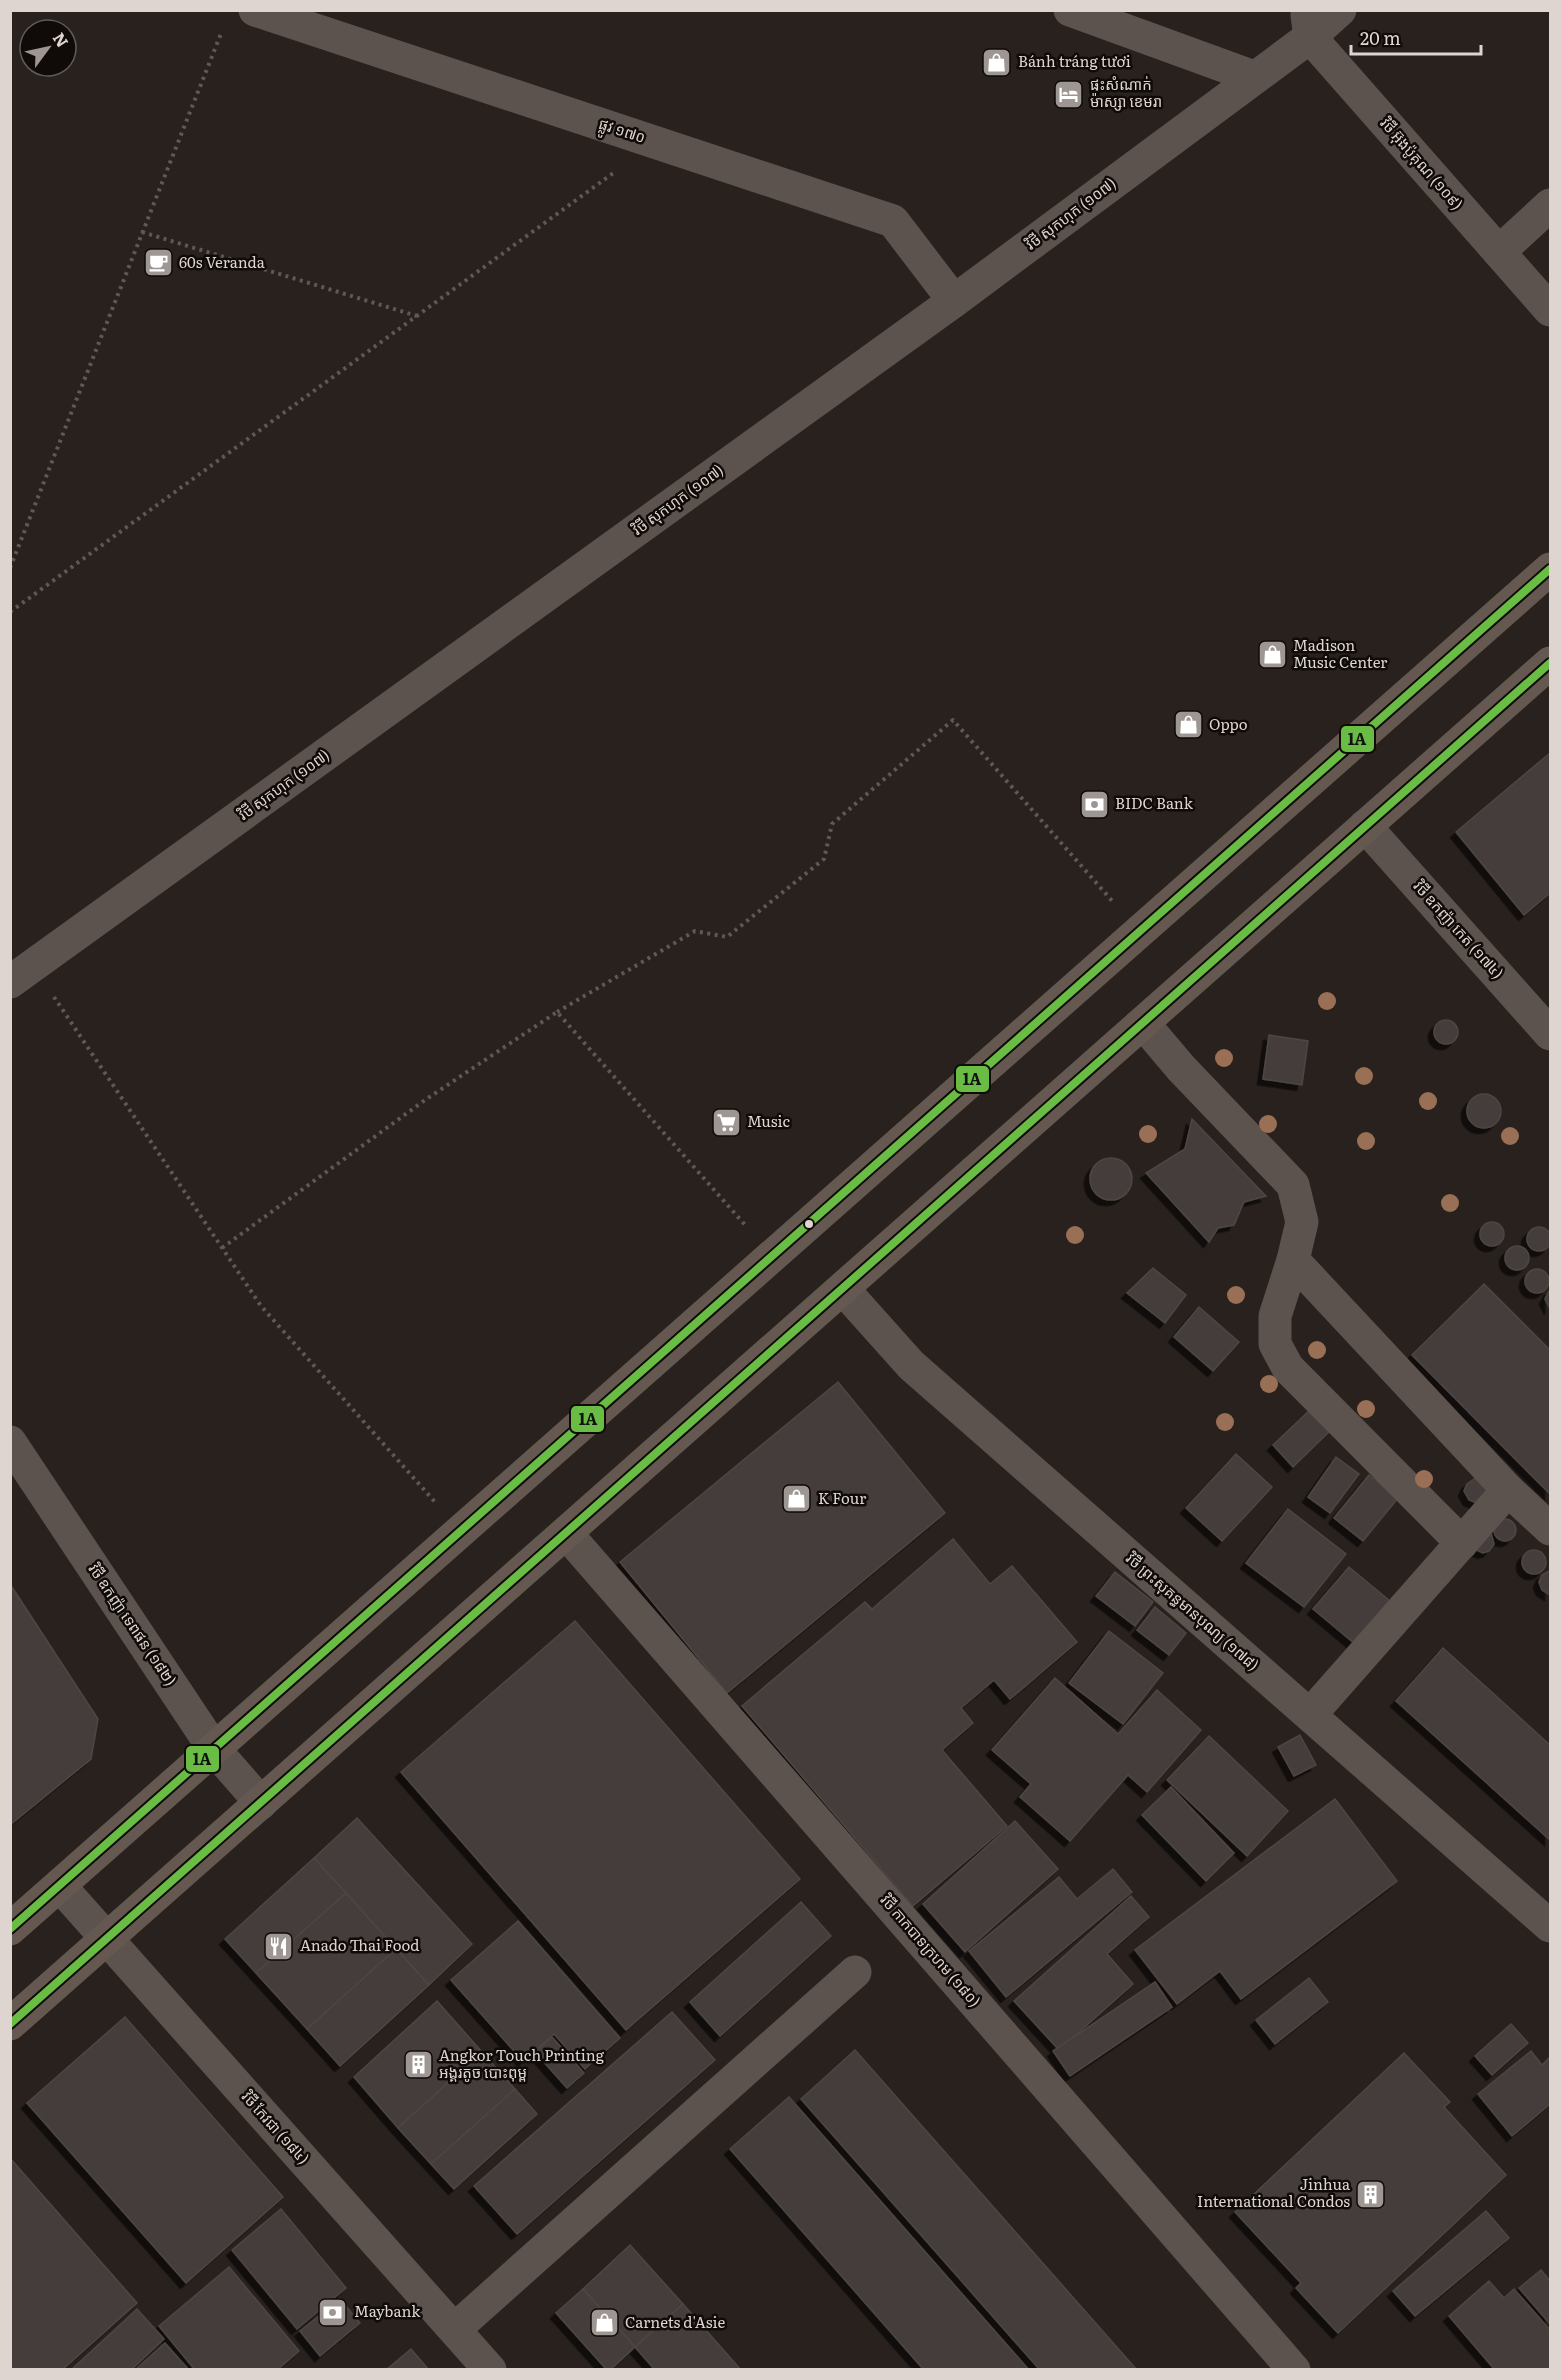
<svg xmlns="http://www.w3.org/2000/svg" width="1561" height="2380" viewBox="0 0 1561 2380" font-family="Literata,'Noto Sans Khmer',serif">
  <defs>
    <filter id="shadow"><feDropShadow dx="-5.5" dy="5.5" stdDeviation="0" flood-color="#0009"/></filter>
  </defs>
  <rect width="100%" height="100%" fill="#28211d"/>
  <!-- building -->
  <g fill="#443e3b" stroke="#4d4642" stroke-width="1.5" filter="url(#shadow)">
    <path d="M 1550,753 L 1550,893 L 1524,915 L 1456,832 Z"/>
    <circle cx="1446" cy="1032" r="12"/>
    <path d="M 1269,1035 L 1308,1041 L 1302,1085 L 1263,1079 Z"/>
    <circle cx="1484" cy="1111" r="17"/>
    <path d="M 1192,1119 L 1266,1196 L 1244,1202 L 1234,1225 L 1218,1228 L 1209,1242 L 1146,1173 L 1185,1149 Z"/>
    <circle cx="1111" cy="1179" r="21"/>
    <circle cx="1492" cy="1234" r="12"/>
    <circle cx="1539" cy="1239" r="12"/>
    <circle cx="1517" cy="1258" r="12"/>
    <path d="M 1153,1268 L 1186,1295 L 1165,1323 L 1127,1293 Z"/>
    <circle cx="1537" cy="1281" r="12"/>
    <path d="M 1484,1284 L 1550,1350 L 1550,1494 L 1412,1355 Z"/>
    <path d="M 1550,1289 L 1550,1309 L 1545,1299 Z"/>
    <path d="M 1199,1307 L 1239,1342 L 1213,1371 L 1174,1337 Z"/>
    <path d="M 838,1382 L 945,1513 L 727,1693 L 620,1562 Z"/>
    <path d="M 1311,1409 L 1331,1430 L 1293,1467 L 1273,1445 Z"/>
    <path d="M 1236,1454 L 1272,1487 L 1222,1541 L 1186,1508 Z"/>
    <path d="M 1336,1457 L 1359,1474 L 1330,1513 L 1308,1497 Z"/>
    <path d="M 1369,1475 L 1398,1498 L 1363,1541 L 1334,1518 Z"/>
    <path d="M 1474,1479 L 1478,1479 L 1488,1490 L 1477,1503 L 1469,1500 L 1464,1491 L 1467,1484 Z"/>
    <path d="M 1288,1509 L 1346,1554 L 1304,1607 L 1246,1563 Z"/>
    <circle cx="1505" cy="1530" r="11"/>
    <path d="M 1491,1533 L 1494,1544 L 1489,1551 L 1483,1553 L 1472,1548 Z"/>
    <path d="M 953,1539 L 990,1584 L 1012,1566 L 1077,1642 L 1010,1699 L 994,1680 L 961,1708 L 973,1723 L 942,1750 L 1007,1826 L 913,1906 L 742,1706 L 865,1602 L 872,1609 Z"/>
    <circle cx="1534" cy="1562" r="12"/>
    <path d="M 1349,1567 L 1390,1601 L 1355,1644 L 1313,1609 Z"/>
    <path d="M 1549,1571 L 1550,1571 L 1550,1595 L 1542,1590 L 1539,1582 L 1542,1575 Z"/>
    <path d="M 1115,1572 L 1153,1602 L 1135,1626 L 1096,1596 Z"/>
    <path d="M 10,1584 L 98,1719 L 91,1759 L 10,1825 Z"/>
    <path d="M 1155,1607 L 1186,1633 L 1169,1655 L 1137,1630 Z"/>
    <path d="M 575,1621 L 800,1879 L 626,2030 L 401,1772 Z"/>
    <path d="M 1109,1631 L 1163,1673 L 1123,1724 L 1069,1683 Z"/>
    <path d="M 1443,1648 L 1550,1745 L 1550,1840 L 1396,1701 Z"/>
    <path d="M 1055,1678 L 1118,1734 L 1157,1690 L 1201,1730 L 1147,1792 L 1128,1775 L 1070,1841 L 1020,1797 L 1031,1784 L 992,1750 Z"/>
    <path d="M 1300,1735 L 1316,1765 L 1294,1776 L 1278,1747 Z"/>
    <path d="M 1209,1736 L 1288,1811 L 1247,1856 L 1167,1780 Z"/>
    <path d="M 1171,1787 L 1234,1853 L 1206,1881 L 1142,1815 Z"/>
    <path d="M 1335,1799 L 1397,1881 L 1241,1999 L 1220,1971 L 1177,2004 L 1135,1950 Z"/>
    <path d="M 357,1818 L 472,1944 L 429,1985 L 314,1858 Z"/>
    <path d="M 1015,1821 L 1058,1869 L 965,1952 L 923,1904 Z"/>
    <path d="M 314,1858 L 346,1893 L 256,1973 L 225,1939 Z"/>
    <path d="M 1113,1869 L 1132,1892 L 1006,1997 L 969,1951 L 1059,1877 L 1077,1899 Z"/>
    <path d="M 346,1893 L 396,1949 L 307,2029 L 256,1973 Z"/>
    <path d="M 1131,1896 L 1149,1917 L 1107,1954 L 1133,1984 L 1059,2050 L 1014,2001 Z"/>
    <path d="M 801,1902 L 831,1936 L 720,2036 L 690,2002 Z"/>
    <path d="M 518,1921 L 620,2038 L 585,2069 L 554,2034 L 523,2061 L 451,1980 Z"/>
    <path d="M 396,1949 L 429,1985 L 340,2066 L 307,2029 Z"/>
    <path d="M 1309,1978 L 1328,2002 L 1275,2044 L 1256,2020 Z"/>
    <path d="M 1155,1982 L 1172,2007 L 1070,2076 L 1053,2051 Z"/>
    <path d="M 437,2001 L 482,2052 L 398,2128 L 354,2077 Z"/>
    <path d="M 672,2012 L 715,2060 L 517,2234 L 474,2186 Z"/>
    <path d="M 125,2017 L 283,2197 L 186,2283 L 27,2103 Z"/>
    <path d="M 1511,2024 L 1528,2043 L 1492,2075 L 1475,2056 Z"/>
    <path d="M 552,2037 L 584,2073 L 567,2088 L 535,2052 Z"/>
    <path d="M 855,2050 L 1137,2370 L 1040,2370 L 801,2099 Z"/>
    <path d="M 1531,2051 L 1542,2065 L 1550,2057 L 1550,2104 L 1512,2136 L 1478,2094 Z"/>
    <path d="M 482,2052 L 515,2089 L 431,2164 L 398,2128 Z"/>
    <path d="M 1404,2053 L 1450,2102 L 1444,2107 L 1506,2175 L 1338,2333 L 1296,2288 L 1301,2283 L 1235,2212 Z"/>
    <path d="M 515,2089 L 537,2114 L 454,2189 L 431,2164 Z"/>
    <path d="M 789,2097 L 1029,2370 L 924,2370 L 730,2149 Z"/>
    <path d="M 10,2158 L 137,2303 L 62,2370 L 10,2370 Z"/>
    <path d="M 281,2209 L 346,2288 L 297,2329 L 232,2250 Z"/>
    <path d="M 1486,2211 L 1509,2238 L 1415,2316 L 1393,2291 Z"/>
    <path d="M 630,2245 L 683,2304 L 635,2347 L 583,2289 Z"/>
    <path d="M 229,2267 L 299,2351 L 277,2370 L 195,2370 L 159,2326 Z"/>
    <path d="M 1541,2270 L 1550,2281 L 1550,2324 L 1519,2288 Z"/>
    <path d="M 1489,2281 L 1504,2298 L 1514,2289 L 1550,2330 L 1550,2370 L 1495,2370 L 1449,2316 Z"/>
    <path d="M 583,2289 L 635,2347 L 610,2370 L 607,2370 L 556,2313 Z"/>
    <path d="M 340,2299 L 360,2323 L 320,2356 L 300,2331 Z"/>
    <path d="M 683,2304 L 741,2370 L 655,2370 L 635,2347 Z"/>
    <path d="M 137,2309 L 164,2339 L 131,2370 L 71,2370 Z"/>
    <path d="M 165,2343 L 189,2370 L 135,2370 Z"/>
    <path d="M 411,2349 L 429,2370 L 386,2370 Z"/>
  </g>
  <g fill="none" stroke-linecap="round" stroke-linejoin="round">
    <!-- path -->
    <g stroke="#5f5854" stroke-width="4" stroke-dasharray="3 4.5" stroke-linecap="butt">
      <path d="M 142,232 L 417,316"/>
      <path d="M 10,568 L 222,31"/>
      <path d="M 10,612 L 616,171"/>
      <path d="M 54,997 L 261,1306 L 435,1502"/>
      <path d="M 557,1012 L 695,931 L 727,937 L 824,859 L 832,824 L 953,720 L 1114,903"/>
      <path d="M 222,1248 L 425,1100 L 557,1012 L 746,1226"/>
    </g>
    <!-- minor -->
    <g stroke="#5c534e" stroke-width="33">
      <path d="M 255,10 L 893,221 L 954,301"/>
      <path d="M 1070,10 L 1254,77"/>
      <path d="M 1307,15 L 1310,37 L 1550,310"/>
      <path d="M 1499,252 L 1550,205"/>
      <path d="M 1365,826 L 1550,1034"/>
      <path d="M 10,982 L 954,301 L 1310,37 L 1340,10"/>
      <path d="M 1143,1023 L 1181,1068 L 1293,1185 L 1302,1222 L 1293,1260 L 1508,1490 L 1310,1715"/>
      <path d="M 1293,1260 L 1275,1316 L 1275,1344 L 1288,1368 L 1462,1543"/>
      <path d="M 843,1289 L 911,1365 L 1550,1926"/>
      <path d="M 10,1442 L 214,1749 L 261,1803"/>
      <path d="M 1508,1490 L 1550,1529"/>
      <path d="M 566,1533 L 1294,2370"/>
      <path d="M 60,1886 L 490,2370"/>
      <path d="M 455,2329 L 855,1972"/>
    </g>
    <!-- highway -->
    <g stroke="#645851" stroke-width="33">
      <path d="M 10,1929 L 1550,569"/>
      <path d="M 10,2024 L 1550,663"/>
    </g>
    <defs>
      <g id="bus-1">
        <path d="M 10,1929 L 1550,569"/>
        <path d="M 10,2024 L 1550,663"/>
      </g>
    </defs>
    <!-- bus-1 casing -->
    <use href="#bus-1" stroke="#100b08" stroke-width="12"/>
    <!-- bus-1 -->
    <use href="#bus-1" stroke="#69bd44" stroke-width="8"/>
  </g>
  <!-- trees -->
  <g fill="#996f56">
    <circle cx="1327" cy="1001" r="9"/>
    <circle cx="1224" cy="1058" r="9"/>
    <circle cx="1364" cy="1076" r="9"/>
    <circle cx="1428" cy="1101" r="9"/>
    <circle cx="1268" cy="1124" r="9"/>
    <circle cx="1148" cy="1134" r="9"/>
    <circle cx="1510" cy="1136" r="9"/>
    <circle cx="1366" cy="1141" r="9"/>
    <circle cx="1450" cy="1203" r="9"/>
    <circle cx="1075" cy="1235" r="9"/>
    <circle cx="1236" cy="1295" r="9"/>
    <circle cx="1317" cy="1350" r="9"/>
    <circle cx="1269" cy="1384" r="9"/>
    <circle cx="1366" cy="1409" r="9"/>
    <circle cx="1225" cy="1422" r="9"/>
    <circle cx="1424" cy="1479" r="9"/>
  </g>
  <!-- icons -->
  <defs>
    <symbol id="shop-square" viewBox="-11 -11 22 22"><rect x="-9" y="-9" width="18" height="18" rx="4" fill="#9e9692" stroke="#100b08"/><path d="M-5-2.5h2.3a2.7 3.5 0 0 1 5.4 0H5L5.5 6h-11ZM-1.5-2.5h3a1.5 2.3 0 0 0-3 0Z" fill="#fff"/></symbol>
    <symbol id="hotel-square" viewBox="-11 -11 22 22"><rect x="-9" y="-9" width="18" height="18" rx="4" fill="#9e9692" stroke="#100b08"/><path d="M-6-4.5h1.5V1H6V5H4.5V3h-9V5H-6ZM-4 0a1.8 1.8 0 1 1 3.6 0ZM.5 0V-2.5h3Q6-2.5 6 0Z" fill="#fff"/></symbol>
    <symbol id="cafe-square" viewBox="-11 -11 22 22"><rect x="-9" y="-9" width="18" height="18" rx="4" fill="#9e9692" stroke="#100b08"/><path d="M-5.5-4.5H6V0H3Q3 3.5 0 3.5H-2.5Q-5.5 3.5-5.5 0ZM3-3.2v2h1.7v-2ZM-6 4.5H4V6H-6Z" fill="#fff"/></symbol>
    <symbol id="bank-square" viewBox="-11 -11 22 22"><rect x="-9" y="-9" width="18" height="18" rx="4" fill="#9e9692" stroke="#100b08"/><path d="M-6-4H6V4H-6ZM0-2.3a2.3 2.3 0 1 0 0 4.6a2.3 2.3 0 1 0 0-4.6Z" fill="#fff"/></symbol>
    <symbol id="supermarket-square" viewBox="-11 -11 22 22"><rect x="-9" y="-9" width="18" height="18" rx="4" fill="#9e9692" stroke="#100b08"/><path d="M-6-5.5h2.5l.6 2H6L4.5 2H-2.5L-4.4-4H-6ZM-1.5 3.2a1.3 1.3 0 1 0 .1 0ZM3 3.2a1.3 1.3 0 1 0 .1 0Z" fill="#fff"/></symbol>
    <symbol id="restaurant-square" viewBox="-11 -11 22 22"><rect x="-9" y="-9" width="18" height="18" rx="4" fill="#9e9692" stroke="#100b08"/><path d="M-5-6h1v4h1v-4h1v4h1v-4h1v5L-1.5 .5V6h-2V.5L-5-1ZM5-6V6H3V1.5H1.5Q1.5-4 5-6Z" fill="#fff"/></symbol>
    <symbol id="building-square" viewBox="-11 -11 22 22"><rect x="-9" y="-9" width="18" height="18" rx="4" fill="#9e9692" stroke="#100b08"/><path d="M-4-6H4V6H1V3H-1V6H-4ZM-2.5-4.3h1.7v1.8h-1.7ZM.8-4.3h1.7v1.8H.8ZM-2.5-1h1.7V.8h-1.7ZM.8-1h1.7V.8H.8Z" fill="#fff"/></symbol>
  </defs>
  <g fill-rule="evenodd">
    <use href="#shop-square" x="980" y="46" width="33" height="33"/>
    <use href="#hotel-square" x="1052" y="78" width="33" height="33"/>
    <use href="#cafe-square" x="142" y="246" width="33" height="33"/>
    <use href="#shop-square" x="1256" y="638" width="33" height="33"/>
    <use href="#shop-square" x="1172" y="708" width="33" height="33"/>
    <use href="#bank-square" x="1078" y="788" width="33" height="33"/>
    <use href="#supermarket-square" x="710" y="1106" width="33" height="33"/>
    <use href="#shop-square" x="780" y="1482" width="33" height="33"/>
    <use href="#restaurant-square" x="262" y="1930" width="33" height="33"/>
    <use href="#building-square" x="402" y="2048" width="33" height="33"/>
    <use href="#building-square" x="1354" y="2178" width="33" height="33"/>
    <use href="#bank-square" x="316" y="2296" width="33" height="33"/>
    <use href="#shop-square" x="588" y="2306" width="33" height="33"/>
  </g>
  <!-- markers -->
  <circle fill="#ded5d1" stroke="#100b08" stroke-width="2" cx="809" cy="1224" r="5"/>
  <g text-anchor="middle" stroke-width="5" stroke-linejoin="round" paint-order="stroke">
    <!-- poi labels -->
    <g font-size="15" fill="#ded5d1" stroke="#100b08" text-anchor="start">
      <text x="1018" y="67">Bánh tráng tươi</text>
      <text x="1090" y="90">ផ្ទះសំណាក់<tspan x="1090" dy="17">ម៉ាស្សា ខេមរា</tspan></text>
      <text x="179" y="268">60s Veranda</text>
      <text x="1293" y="651">Madison<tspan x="1293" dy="17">Music Center</tspan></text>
      <text x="1209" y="730">Oppo</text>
      <text x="1115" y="809">BIDC Bank</text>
      <text x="747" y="1127">Music</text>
      <text x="818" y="1504">K Four</text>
      <text x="300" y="1951">Anado Thai Food</text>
      <text x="439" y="2061">Angkor Touch Printing<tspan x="439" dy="17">អង្គរតូច បោះពុម្ព</tspan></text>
      <text x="1350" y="2190" text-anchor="end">Jinhua<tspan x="1350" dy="17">International Condos</tspan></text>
      <text x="354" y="2317">Maybank</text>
      <text x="625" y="2328">Carnets d'Asie</text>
    </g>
    <!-- street labels -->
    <g font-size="15" fill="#ded5d1" stroke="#100b08">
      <text transform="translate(622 131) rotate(18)" y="5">ផ្លូវ ១៧០</text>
      <text transform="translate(1421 164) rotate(49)" y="5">វិថី អ៊ុងប៉ូគុណ (១០៩)</text>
      <text transform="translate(1071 214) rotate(-37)" y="5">វិថី សុកហុក (១០៧)</text>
      <text transform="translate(678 500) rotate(-36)" y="5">វិថី សុកហុក (១០៧)</text>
      <text transform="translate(284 785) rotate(-36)" y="5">វិថី សុកហុក (១០៧)</text>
      <text transform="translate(1458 930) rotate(48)" y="5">វិថី ឧកញ៉ា កេត (១៧៤)</text>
      <text transform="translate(1192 1612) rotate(41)" y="5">វិថី ព្រះសុគន្ធមានបុណ្យ (១៧៨)</text>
      <text transform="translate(132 1625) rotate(56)" y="5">វិថី ឧកញ៉ា ទេពផន (១៨២)</text>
      <text transform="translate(930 1951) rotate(49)" y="5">វិថី កាកបាទក្រហម (១៨០)</text>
      <text transform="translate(275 2128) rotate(48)" y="5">វិថី កែវជា (១៨៤)</text>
    </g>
  </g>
  <g stroke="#100b08" stroke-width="2">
    <rect x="1340" y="725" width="35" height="28" rx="6" fill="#69bd44"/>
    <rect x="955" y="1065" width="35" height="28" rx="6" fill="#69bd44"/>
    <rect x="570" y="1405" width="35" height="28" rx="6" fill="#69bd44"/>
    <rect x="185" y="1745" width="35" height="28" rx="6" fill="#69bd44"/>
  </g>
  <g font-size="16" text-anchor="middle" font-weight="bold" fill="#111">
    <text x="1357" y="745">1A</text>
    <text x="972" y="1085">1A</text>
    <text x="588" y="1425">1A</text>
    <text x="202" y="1765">1A</text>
  </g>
  <!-- border -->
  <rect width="1561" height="2380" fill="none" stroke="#ded5d1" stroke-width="24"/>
  <!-- north arrow -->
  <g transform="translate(48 48) rotate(57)"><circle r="28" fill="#100b08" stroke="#625c58" stroke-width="1.5"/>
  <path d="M0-4.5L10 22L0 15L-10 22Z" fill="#9e9692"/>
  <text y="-9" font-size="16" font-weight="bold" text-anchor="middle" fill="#ded5d1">N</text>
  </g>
  <!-- scale -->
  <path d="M1351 45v9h130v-9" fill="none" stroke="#ded5d1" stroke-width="3"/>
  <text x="1360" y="45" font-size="18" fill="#ded5d1" stroke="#100b08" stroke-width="4.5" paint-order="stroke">20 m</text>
</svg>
